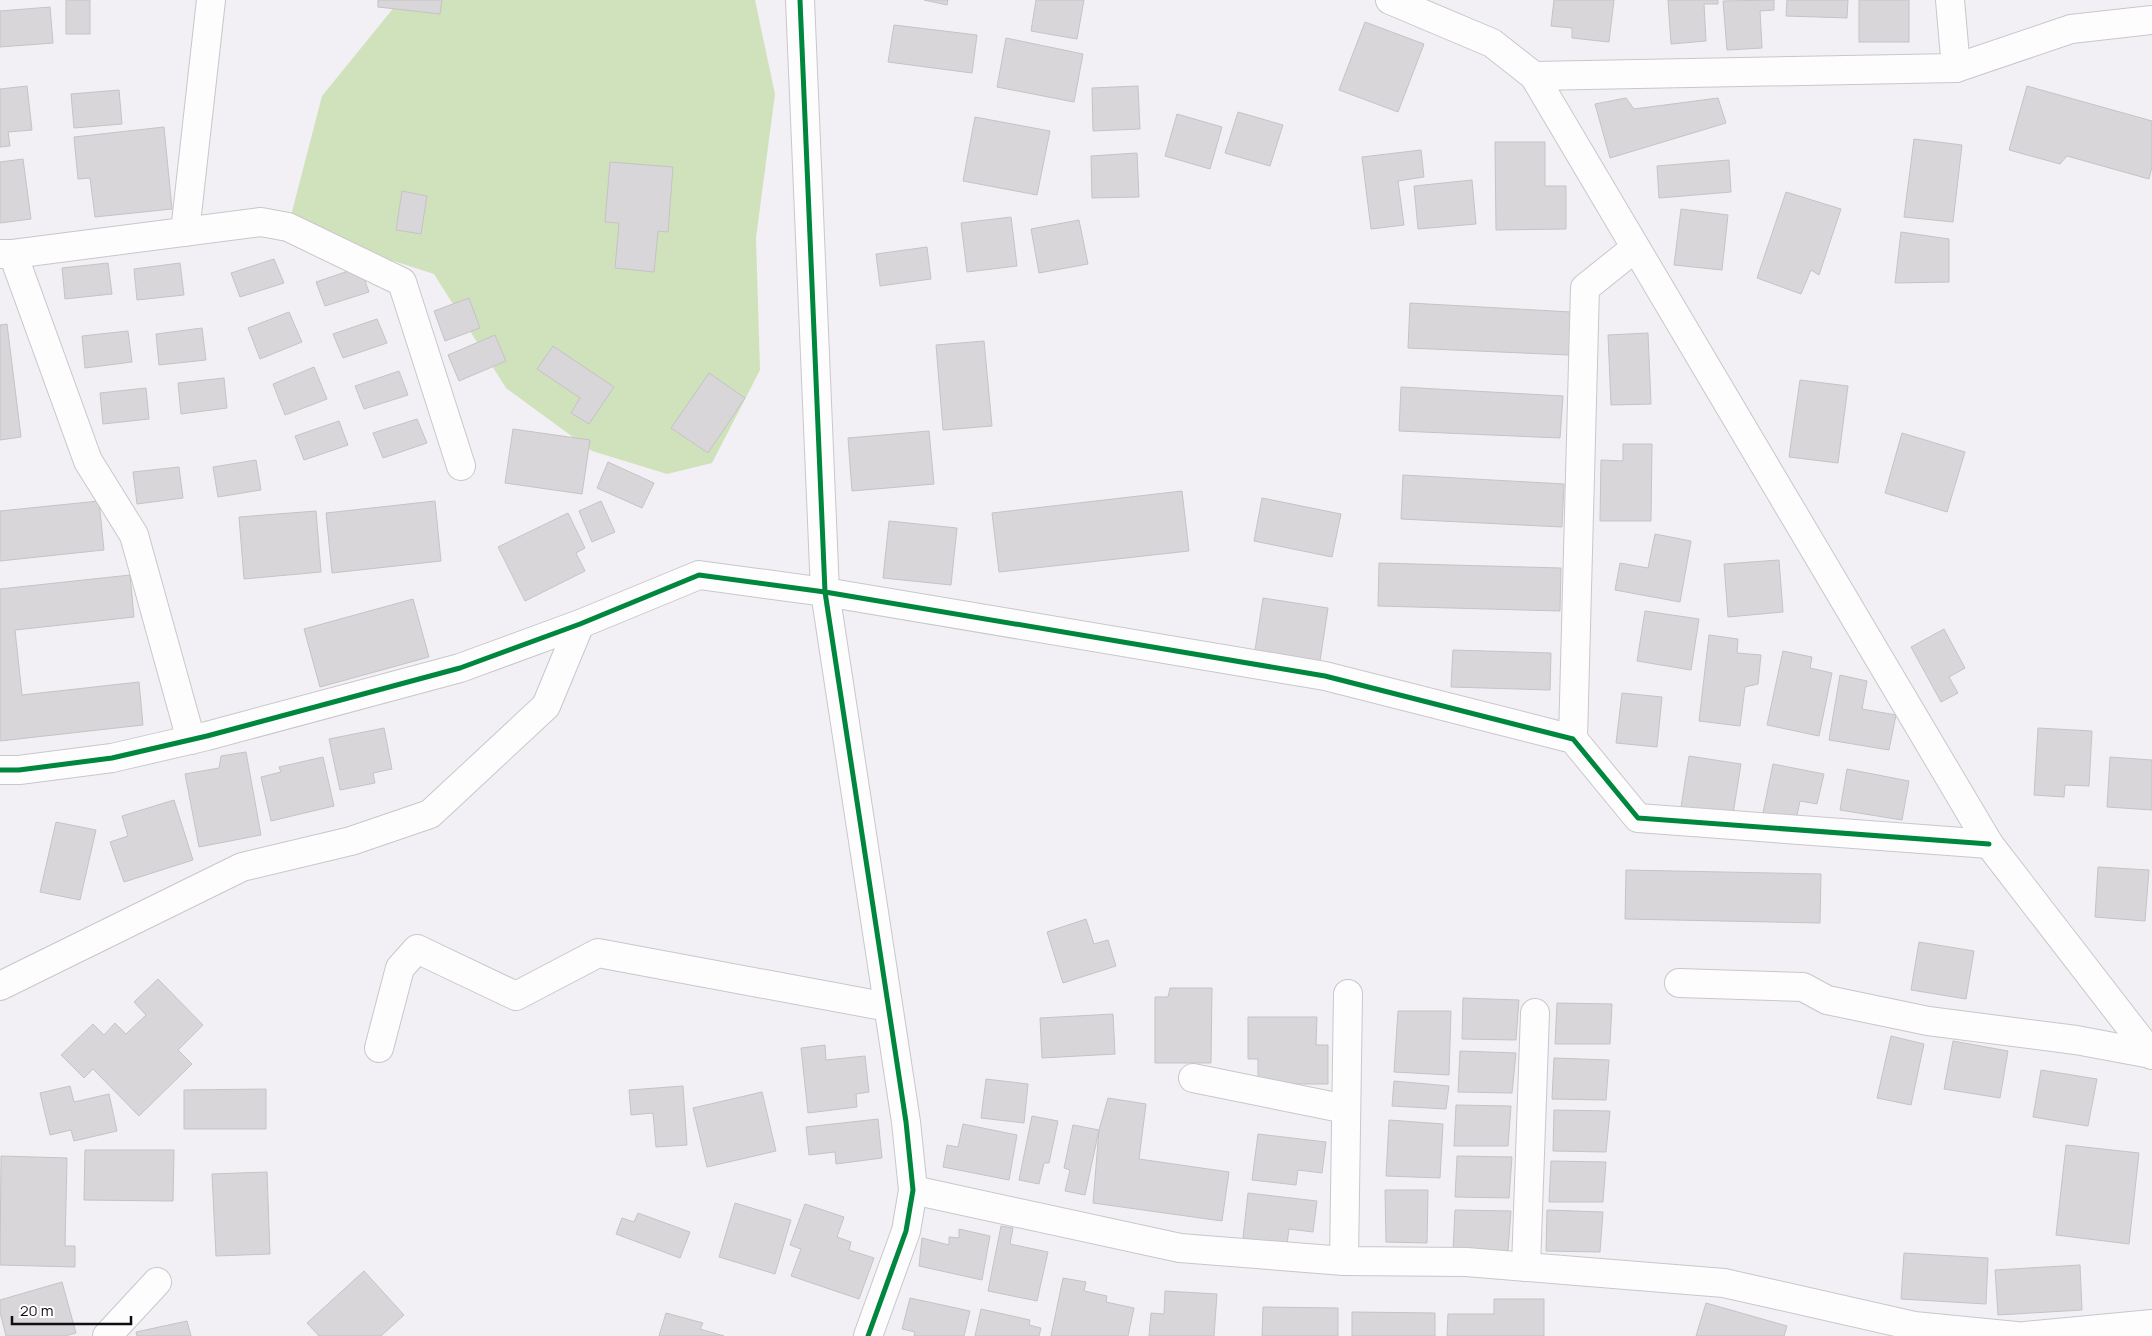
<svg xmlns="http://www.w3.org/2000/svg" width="2152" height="1336" viewBox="0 0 2152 1336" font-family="Manrope,sans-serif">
  <rect width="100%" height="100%" fill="#f2f0f5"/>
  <!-- green -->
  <path fill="#cfe2bc" d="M 400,0 L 755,0 L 775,94 L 756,238 L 760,370 L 712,463 L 667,474 L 592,451 L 506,388 L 434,274 L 288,227 L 322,96 Z"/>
  <!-- building -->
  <g fill="#d8d6d8" stroke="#c5c3c5">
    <rect x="66" y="0" width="24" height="34"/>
    <path d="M 378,0 L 442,0 L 440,14 L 378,7 Z"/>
    <path d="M 924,0 L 948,0 L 947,5 Z"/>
    <path d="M 1036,0 L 1084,0 L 1077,39 L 1031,31 Z"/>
    <path d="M 1554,0 L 1614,0 L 1609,42 L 1572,38 L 1572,28 L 1551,26 Z"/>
    <path d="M 1668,0 L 1718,0 L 1718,4 L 1704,4 L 1706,41 L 1671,44 Z"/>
    <path d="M 1774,0 L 1774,10 L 1760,11 L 1762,48 L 1727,50 L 1723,1 Z"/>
    <path d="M 1787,0 L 1848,0 L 1847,18 L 1786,16 Z"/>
    <rect x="1859" y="0" width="50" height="42"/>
    <path d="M 50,7 L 53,43 L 0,47 L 0,11 Z"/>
    <path d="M 1365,22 L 1424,44 L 1398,112 L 1339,90 Z"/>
    <path d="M 894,25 L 977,35 L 972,73 L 888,62 Z"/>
    <path d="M 1006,38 L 1083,54 L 1074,102 L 997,87 Z"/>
    <path d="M 27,86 L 32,130 L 8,132 L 10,146 L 0,147 L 0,89 Z"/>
    <path d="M 1138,86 L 1140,129 L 1093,131 L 1092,88 Z"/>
    <path d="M 2027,86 L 2152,121 L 2152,167 L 2149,179 L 2067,156 L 2060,164 L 2009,150 Z"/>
    <path d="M 119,90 L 122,124 L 74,128 L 71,94 Z"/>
    <path d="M 1626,98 L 1634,109 L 1718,98 L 1726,123 L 1610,158 L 1595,104 Z"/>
    <path d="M 1238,112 L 1283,125 L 1270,166 L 1225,153 Z"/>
    <path d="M 1177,114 L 1222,127 L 1210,169 L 1165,156 Z"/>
    <path d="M 975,117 L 1050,131 L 1037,195 L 963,181 Z"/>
    <path d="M 164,127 L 172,209 L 95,217 L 90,178 L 78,179 L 74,137 Z"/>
    <path d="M 1914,139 L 1962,145 L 1953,222 L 1904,217 Z"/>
    <path d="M 1495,142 L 1545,142 L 1545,186 L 1566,186 L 1566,229 L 1496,230 Z"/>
    <path d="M 1421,150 L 1424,177 L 1398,181 L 1404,225 L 1371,229 L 1362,157 Z"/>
    <path d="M 1137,153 L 1139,197 L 1092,198 L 1091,156 Z"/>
    <path d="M 23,159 L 31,219 L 0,223 L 0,162 Z"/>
    <path d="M 1729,160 L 1731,192 L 1659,198 L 1657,166 Z"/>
    <path d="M 610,162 L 673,167 L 668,232 L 658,231 L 654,272 L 615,268 L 619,223 L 605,222 Z"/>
    <path d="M 1472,180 L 1476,224 L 1418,229 L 1414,186 Z"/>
    <path d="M 402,191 L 427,196 L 421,234 L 396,230 Z"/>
    <path d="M 1786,192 L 1841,209 L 1819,275 L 1811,270 L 1801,294 L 1757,278 Z"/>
    <path d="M 1681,209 L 1728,215 L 1722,270 L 1674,265 Z"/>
    <path d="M 1011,217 L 1017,266 L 967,272 L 961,223 Z"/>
    <path d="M 1079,220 L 1088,264 L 1039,273 L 1031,229 Z"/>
    <path d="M 1901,232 L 1949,239 L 1949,282 L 1895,283 Z"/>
    <path d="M 927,247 L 931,279 L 880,286 L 876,254 Z"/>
    <path d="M 274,259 L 284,283 L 240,297 L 231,273 Z"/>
    <path d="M 108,263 L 112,294 L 65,299 L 62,268 Z"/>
    <path d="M 180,263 L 184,295 L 137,300 L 134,269 Z"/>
    <path d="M 360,267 L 369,292 L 325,306 L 316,282 Z"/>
    <path d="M 469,298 L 480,328 L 445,341 L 434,311 Z"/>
    <path d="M 1410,303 L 1571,312 L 1569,355 L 1408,348 Z"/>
    <path d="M 289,312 L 302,342 L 260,359 L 248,328 Z"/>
    <path d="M 377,319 L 387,343 L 343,358 L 333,334 Z"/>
    <path d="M 7,324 L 21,437 L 0,440 L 0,325 Z"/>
    <path d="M 202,328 L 206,360 L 159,365 L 156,334 Z"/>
    <path d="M 128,331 L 132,362 L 85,368 L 82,336 Z"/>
    <path d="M 1648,333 L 1651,404 L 1611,405 L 1608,335 Z"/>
    <path d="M 495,335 L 506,361 L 459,381 L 448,355 Z"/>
    <path d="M 984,341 L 992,426 L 943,430 L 936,345 Z"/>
    <path d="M 553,346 L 614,387 L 589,424 L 571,413 L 580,398 L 537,369 Z"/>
    <path d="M 314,367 L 327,399 L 285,415 L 273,384 Z"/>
    <path d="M 399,371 L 408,395 L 364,409 L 355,386 Z"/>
    <path d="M 709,373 L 745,398 L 708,453 L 671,428 Z"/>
    <path d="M 224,378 L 227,408 L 181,414 L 178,383 Z"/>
    <path d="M 1800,380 L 1848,386 L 1838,463 L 1789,457 Z"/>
    <path d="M 1401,387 L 1563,396 L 1560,438 L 1399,431 Z"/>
    <path d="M 146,388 L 149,419 L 103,424 L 100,393 Z"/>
    <path d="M 417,419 L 427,443 L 383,458 L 373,433 Z"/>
    <path d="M 339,421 L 348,445 L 304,460 L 295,436 Z"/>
    <path d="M 513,429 L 590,440 L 582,494 L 505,483 Z"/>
    <path d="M 929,431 L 934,484 L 852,491 L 848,438 Z"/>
    <path d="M 1902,433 L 1965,452 L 1947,512 L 1885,493 Z"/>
    <path d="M 1623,444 L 1652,444 L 1651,521 L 1600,521 L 1601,460 L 1623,461 Z"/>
    <path d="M 256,460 L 261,490 L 218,497 L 213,467 Z"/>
    <path d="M 608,462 L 654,483 L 642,508 L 597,488 Z"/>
    <path d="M 179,467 L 183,498 L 137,504 L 133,472 Z"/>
    <path d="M 1403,475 L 1564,484 L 1562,527 L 1401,519 Z"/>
    <path d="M 1182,491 L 1189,551 L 999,572 L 992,513 Z"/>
    <path d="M 1262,498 L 1341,514 L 1332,557 L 1254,541 Z"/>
    <path d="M 99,501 L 104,550 L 0,561 L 0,511 Z"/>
    <path d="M 435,501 L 441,561 L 332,573 L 326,513 Z"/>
    <path d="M 601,501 L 615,532 L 592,542 L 579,511 Z"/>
    <path d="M 316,511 L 321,572 L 244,579 L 239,517 Z"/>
    <path d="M 568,513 L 585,548 L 576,553 L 585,571 L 525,601 L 498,547 Z"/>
    <path d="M 889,521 L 957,528 L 951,585 L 883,578 Z"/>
    <path d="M 1655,534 L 1691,541 L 1680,602 L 1615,590 L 1620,563 L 1648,568 Z"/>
    <path d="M 1779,560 L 1783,612 L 1728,617 L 1724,564 Z"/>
    <path d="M 1379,563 L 1561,568 L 1560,611 L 1378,606 Z"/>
    <path d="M 130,575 L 134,617 L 15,630 L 22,695 L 139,682 L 143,725 L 0,741 L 0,589 Z"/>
    <path d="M 1263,598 L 1328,608 L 1320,661 L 1255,650 Z"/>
    <path d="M 413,599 L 429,657 L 320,687 L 304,629 Z"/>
    <path d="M 1645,611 L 1699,619 L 1691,670 L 1637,661 Z"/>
    <path d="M 1944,629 L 1965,668 L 1949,677 L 1958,693 L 1941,702 L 1911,647 Z"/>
    <path d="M 1709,635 L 1738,639 L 1737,653 L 1761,655 L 1758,684 L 1745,687 L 1740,726 L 1699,721 Z"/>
    <path d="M 1453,650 L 1551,653 L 1550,690 L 1451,687 Z"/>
    <path d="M 1783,651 L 1812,657 L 1810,668 L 1832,673 L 1819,736 L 1767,725 Z"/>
    <path d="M 1840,675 L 1867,681 L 1862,709 L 1896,715 L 1889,750 L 1829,740 Z"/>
    <path d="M 1622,693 L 1662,697 L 1657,747 L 1616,743 Z"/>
    <path d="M 384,728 L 392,769 L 373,773 L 375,783 L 340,790 L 329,739 Z"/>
    <path d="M 2038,728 L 2092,731 L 2089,786 L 2065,785 L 2064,797 L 2034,795 Z"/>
    <path d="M 246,752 L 261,835 L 199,847 L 185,774 L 219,768 L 221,756 Z"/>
    <path d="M 1689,756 L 1741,764 L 1733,814 L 1681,807 Z"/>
    <path d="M 323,757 L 334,806 L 271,821 L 261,777 L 281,772 L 279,767 Z"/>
    <path d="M 2110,757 L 2152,760 L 2152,810 L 2107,807 Z"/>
    <path d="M 1773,764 L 1824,774 L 1817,804 L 1800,801 L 1796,820 L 1763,813 Z"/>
    <path d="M 1847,769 L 1909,781 L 1902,820 L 1840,810 Z"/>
    <path d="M 174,800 L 193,860 L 124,882 L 110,842 L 128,836 L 122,816 Z"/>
    <path d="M 56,822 L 96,830 L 80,900 L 40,892 Z"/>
    <path d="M 2098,867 L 2149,870 L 2145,921 L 2095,917 Z"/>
    <path d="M 1626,870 L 1821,874 L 1820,923 L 1625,919 Z"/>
    <path d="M 1086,919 L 1094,944 L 1108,940 L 1116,966 L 1063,983 L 1047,932 Z"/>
    <path d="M 1919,942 L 1974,951 L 1966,999 L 1911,990 Z"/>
    <path d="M 158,979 L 203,1025 L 178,1050 L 192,1064 L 139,1116 L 93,1069 L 84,1078 L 61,1055 L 93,1024 L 104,1035 L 115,1023 L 126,1034 L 146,1015 L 134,1002 Z"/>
    <path d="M 1170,988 L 1212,988 L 1211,1063 L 1155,1063 L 1155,997 L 1168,997 Z"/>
    <path d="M 1463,998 L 1519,1000 L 1516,1040 L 1462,1039 Z"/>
    <path d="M 1557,1003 L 1612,1004 L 1610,1044 L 1555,1044 Z"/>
    <path d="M 1398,1011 L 1451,1011 L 1449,1075 L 1394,1072 Z"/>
    <path d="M 1113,1014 L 1115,1054 L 1042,1058 L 1040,1018 Z"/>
    <path d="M 1248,1017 L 1317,1017 L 1316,1045 L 1328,1045 L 1328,1084 L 1258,1084 L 1258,1059 L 1248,1059 Z"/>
    <path d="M 1891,1036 L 1924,1044 L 1911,1105 L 1877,1098 Z"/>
    <path d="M 1953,1041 L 2008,1051 L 2000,1098 L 1944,1089 Z"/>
    <path d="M 825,1045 L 826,1060 L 865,1056 L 869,1092 L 856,1094 L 857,1107 L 808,1113 L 801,1048 Z"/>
    <path d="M 1460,1051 L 1516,1053 L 1512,1093 L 1458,1092 Z"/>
    <path d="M 1554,1058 L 1609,1060 L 1606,1100 L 1552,1099 Z"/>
    <path d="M 2041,1070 L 2097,1079 L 2088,1126 L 2033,1117 Z"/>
    <path d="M 986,1079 L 1028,1084 L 1024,1123 L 981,1118 Z"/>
    <path d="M 1394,1081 L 1449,1086 L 1446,1109 L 1392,1106 Z"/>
    <path d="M 70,1086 L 74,1102 L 109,1094 L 117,1131 L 74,1141 L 71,1130 L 50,1135 L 40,1093 Z"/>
    <path d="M 683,1086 L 687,1145 L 656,1147 L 653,1113 L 631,1115 L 629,1090 Z"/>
    <path d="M 266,1089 L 266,1129 L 184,1129 L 184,1090 Z"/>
    <path d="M 762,1092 L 776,1151 L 707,1167 L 693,1108 Z"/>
    <path d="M 1108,1098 L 1146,1104 L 1139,1159 L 1229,1172 L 1222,1221 L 1093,1203 L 1099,1130 Z"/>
    <path d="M 1456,1105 L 1511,1106 L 1508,1146 L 1454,1146 Z"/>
    <path d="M 1554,1110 L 1610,1111 L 1606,1152 L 1553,1151 Z"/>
    <path d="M 1032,1116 L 1058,1121 L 1049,1163 L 1044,1163 L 1039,1184 L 1019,1180 Z"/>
    <path d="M 878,1119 L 882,1158 L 836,1164 L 835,1152 L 809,1155 L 806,1127 Z"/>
    <path d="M 1389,1120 L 1443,1124 L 1440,1178 L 1386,1176 Z"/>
    <path d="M 963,1124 L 1017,1135 L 1009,1180 L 943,1167 L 947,1145 L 958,1147 Z"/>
    <path d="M 1073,1125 L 1099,1130 L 1085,1195 L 1065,1191 L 1070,1170 L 1064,1168 Z"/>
    <path d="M 1258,1134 L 1326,1142 L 1322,1173 L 1298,1170 L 1296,1185 L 1252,1180 Z"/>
    <path d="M 2066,1145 L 2139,1153 L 2129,1244 L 2056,1235 Z"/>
    <path d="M 85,1150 L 174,1150 L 173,1201 L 84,1200 Z"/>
    <path d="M 1,1156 L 67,1158 L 65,1246 L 75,1246 L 75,1267 L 0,1265 Z"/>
    <path d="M 1457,1156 L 1512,1157 L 1509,1198 L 1455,1197 Z"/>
    <path d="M 1551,1161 L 1606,1162 L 1603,1202 L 1549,1202 Z"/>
    <path d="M 267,1172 L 270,1254 L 216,1256 L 212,1174 Z"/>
    <path d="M 1385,1190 L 1428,1190 L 1427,1243 L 1386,1242 Z"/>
    <path d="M 1248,1193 L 1317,1201 L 1313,1232 L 1289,1229 L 1287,1244 L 1243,1238 Z"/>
    <path d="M 735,1203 L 791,1220 L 775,1274 L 719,1257 Z"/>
    <path d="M 805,1204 L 844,1217 L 837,1237 L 851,1242 L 849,1250 L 874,1258 L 859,1299 L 791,1276 L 801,1249 L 790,1245 Z"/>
    <path d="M 1455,1210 L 1511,1211 L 1508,1251 L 1453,1251 Z"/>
    <path d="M 1547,1210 L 1603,1212 L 1600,1252 L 1546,1251 Z"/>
    <path d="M 638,1213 L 690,1232 L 680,1258 L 616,1234 L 622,1218 L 634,1222 Z"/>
    <path d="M 1001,1226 L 1013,1228 L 1010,1244 L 1048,1252 L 1037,1301 L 988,1291 Z"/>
    <path d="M 959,1229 L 990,1236 L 982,1280 L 919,1266 L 922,1238 L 949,1245 L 949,1237 L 959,1238 Z"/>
    <path d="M 1904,1253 L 1988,1258 L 1986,1304 L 1901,1299 Z"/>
    <path d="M 2080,1265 L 2082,1310 L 1998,1315 L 1995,1270 Z"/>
    <path d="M 364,1271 L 404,1315 L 381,1336 L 319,1336 L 307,1323 Z"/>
    <path d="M 1063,1278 L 1086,1282 L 1084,1291 L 1107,1296 L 1106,1302 L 1134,1308 L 1128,1336 L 1051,1336 Z"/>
    <path d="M 62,1282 L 76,1333 L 65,1336 L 6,1336 L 0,1312 L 0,1300 Z"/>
    <path d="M 1165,1291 L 1217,1294 L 1214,1336 L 1149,1336 L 1151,1313 L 1164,1314 Z"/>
    <path d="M 910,1298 L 970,1311 L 964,1336 L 914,1336 L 915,1332 L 902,1329 Z"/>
    <path d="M 1494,1299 L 1544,1299 L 1544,1336 L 1447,1336 L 1448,1314 L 1494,1314 Z"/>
    <path d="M 1706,1303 L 1787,1326 L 1784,1336 L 1696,1336 Z"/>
    <path d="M 1263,1307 L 1338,1308 L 1338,1336 L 1262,1336 Z"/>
    <path d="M 981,1309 L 1030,1320 L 1029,1325 L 1041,1328 L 1039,1336 L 975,1336 Z"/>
    <path d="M 1352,1312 L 1435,1313 L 1435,1336 L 1352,1336 Z"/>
    <path d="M 666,1313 L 703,1323 L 700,1329 L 724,1336 L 659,1336 Z"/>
    <path d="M 187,1321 L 191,1336 L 137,1336 L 136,1332 Z"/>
  </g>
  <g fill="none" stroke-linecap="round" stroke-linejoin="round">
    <defs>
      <g id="minor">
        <path d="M 800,0 L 825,592 L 906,1122 L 913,1190 L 906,1231 L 868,1336"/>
        <path d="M 1390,0 L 1492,43 L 1534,76 L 1989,844 L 2152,1055"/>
        <path d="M 1950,0 L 1956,68"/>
        <path d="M 1534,76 L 1956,68 L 2071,29 L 2152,20"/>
        <path d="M 185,232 L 211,0"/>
        <path d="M 0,254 L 13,254 L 88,461 L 134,535 L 191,740"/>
        <path d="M 13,254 L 261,222 L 288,227 L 402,282 L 461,466"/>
        <path d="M 1573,739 L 1585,288 L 1635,248"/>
        <path d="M 0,770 L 19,770 L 112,758 L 207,736 L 460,668 L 580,624 L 699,575 L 825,592 L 1325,676 L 1573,739 L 1638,818 L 1989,844"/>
        <path d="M 1679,983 L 1803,987 L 1827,1000 L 1928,1021 L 2076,1040 L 2151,1054"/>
        <path d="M 0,986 L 242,867 L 351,841 L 430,814 L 546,706 L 580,624"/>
        <path d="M 379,1048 L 400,968 L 417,949 L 516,996 L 598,953 L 888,1007"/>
        <path d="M 1193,1078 L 1346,1109"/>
        <path d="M 913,1190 L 1180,1248 L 1344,1261 L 1466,1262 L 1724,1283 L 1914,1326 L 2016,1336"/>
        <path d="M 1344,1261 L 1348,994"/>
        <path d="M 1526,1267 L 1535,1013"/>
        <path d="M 107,1336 L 157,1282"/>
        <path d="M 2025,1336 L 2152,1324"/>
      </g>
    </defs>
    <!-- minor casing -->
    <use href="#minor" stroke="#c8c7ca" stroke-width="30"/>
    <!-- minor -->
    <use href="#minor" stroke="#fdfdfe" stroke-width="28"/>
    <defs>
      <g id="cycleway">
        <path d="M 800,0 L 825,592 L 906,1122 L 913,1190 L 906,1231 L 868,1336"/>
        <path d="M 0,770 L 19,770 L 112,758 L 207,736 L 460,668 L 580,624 L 699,575 L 825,592 L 1325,676 L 1573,739 L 1638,818 L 1989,844"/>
      </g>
    </defs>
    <!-- cycleway casing -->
    <use href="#cycleway" stroke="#fdfdff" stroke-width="8"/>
    <!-- cycleway -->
    <use href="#cycleway" stroke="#00873e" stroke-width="5"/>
  </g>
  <!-- scale -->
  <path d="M12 1316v8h119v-8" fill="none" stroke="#0f0f11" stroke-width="2.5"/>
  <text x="20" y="1316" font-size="15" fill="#0f0f11" stroke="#fdfdff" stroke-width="4" paint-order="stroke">20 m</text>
</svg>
